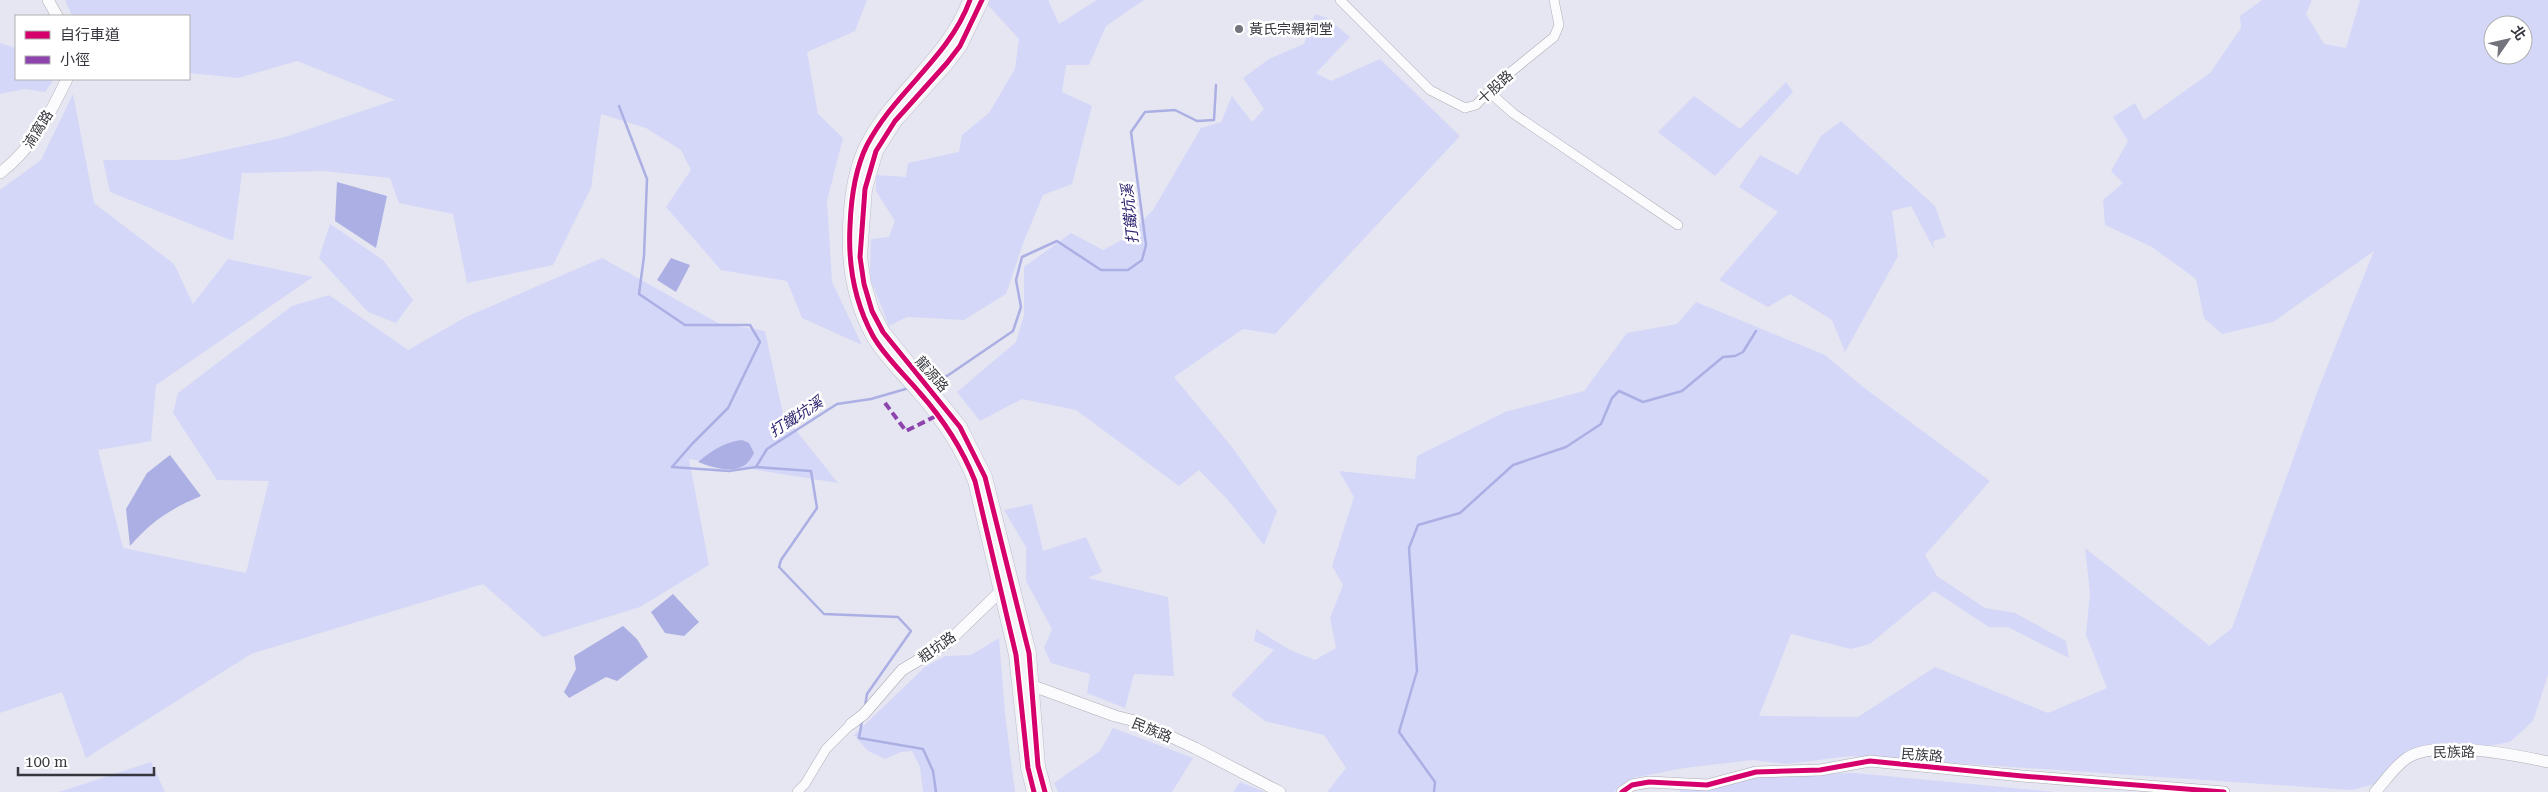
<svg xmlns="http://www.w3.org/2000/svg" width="2548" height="792" viewBox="0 0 2548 792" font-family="'Roboto Serif','Noto Sans TC',serif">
  <rect width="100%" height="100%" fill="#e5e6f1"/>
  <!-- green -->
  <g fill="#d4d7f8" fill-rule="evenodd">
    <path d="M 65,0 L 867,0 L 855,31 L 807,52 L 818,114 L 843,138 L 827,201 L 832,282 L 862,345 L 802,318 L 787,281 L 721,270 L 666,207 L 691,170 L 681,150 L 646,128 L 601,114 L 591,188 L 553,265 L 467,283 L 453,214 L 399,203 L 390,178 L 324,171 L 242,173 L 233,241 L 110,192 L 103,160 L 178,160 L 285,137 L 395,100 L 297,61 L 238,78 L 189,73 L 189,16 L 72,16 Z"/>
    <path d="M 990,0 L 1048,0 L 1059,24 L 1097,0 L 1144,0 L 1106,26 L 1089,65 L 1066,65 L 1062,92 L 1092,106 L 1072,184 L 1043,195 L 1024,241 L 1006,294 L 964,320 L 907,317 L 889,326 L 870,278 L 871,239 L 889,237 L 895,221 L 876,191 L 876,175 L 906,177 L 908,163 L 959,152 L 962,135 L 989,113 L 1015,69 L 1019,39 L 988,5 Z"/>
    <path d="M 2262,0 L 2312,0 L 2306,14 L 2324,44 L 2346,48 L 2360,0 L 2548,0 L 2548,675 L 2533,721 L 2510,742 L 2394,763 L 2375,784 L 2351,790 L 1850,756 L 1787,764 L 1753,760 L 1684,768 L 1633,778 L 1614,792 L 1327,792 L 1346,768 L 1324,735 L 1265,721 L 1231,695 L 1274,650 L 1254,641 L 1256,629 L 1290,650 L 1315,660 L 1336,648 L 1330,618 L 1343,585 L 1332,566 L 1354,497 L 1339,471 L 1415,479 L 1417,456 L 1505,412 L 1584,391 L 1627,333 L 1677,324 L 1696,302 L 1825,355 L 1863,387 L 1990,481 L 1925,555 L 1937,576 L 1985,608 L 2015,613 L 2066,641 L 2069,658 L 2008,627 L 1989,627 L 1934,591 L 1870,644 L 1851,649 L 1791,634 L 1759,716 L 1858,717 L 1935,667 L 2048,713 L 2107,688 L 2086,635 L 2090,593 L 2085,548 L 2210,646 L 2232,628 L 2319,387 L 2374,251 L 2273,322 L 2222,334 L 2204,318 L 2196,279 L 2152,247 L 2105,225 L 2103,200 L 2123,183 L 2111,171 L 2128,141 L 2113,117 L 2135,103 L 2144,120 L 2210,73 L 2241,28 L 2240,16 ZM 2493,25 L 2523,25 L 2523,55 L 2493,55 Z"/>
    <path d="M 1315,14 L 1327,18 L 1350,37 L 1316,73 L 1331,81 L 1380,59 L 1460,136 L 1275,334 L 1243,329 L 1174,377 L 1232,447 L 1277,511 L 1264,545 L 1228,500 L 1199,470 L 1179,486 L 1076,410 L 1022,399 L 980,421 L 957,392 L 1016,342 L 1024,315 L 1024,267 L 1071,233 L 1103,250 L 1127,237 L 1153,210 L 1201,128 L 1221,122 L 1232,96 L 1252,122 L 1264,109 L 1243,78 L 1269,59 L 1304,44 Z"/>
    <path d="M 0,43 L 16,48 L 16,79 L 54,79 L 45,92 L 24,89 L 0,94 Z"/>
    <path d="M 1786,82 L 1793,92 L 1715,176 L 1658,132 L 1694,96 L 1740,129 Z"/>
    <path d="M 73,94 L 94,203 L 174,264 L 193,304 L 228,259 L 313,277 L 156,385 L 151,441 L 98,450 L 123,548 L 246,573 L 269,481 L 217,480 L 173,413 L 178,393 L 292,306 L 329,295 L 408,350 L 466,317 L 602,258 L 718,323 L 765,331 L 783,414 L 838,483 L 689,459 L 709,565 L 640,607 L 543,637 L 483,584 L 251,654 L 86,758 L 62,692 L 0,713 L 0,190 L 41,160 Z"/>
    <path d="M 1841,121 L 1935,206 L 1946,237 L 1933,241 L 1934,249 L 1911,206 L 1892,211 L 1898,256 L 1845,352 L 1832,320 L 1790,294 L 1768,307 L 1719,280 L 1778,212 L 1739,187 L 1760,155 L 1798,175 L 1821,136 Z"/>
    <path d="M 330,224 L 383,260 L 413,300 L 396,323 L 368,312 L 319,258 Z"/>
    <path d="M 1032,504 L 1043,551 L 1086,537 L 1102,572 L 1088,578 L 1168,597 L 1174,676 L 1134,674 L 1125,708 L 1087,693 L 1090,674 L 1051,663 L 1044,648 L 1052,629 L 1026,581 L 1026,547 L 1004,510 Z"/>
    <path d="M 999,638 L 1005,714 L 1015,792 L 923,792 L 920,767 L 912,751 L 901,752 L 885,759 L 868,751 L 854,735 L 925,667 L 945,656 L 971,655 Z"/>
    <path d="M 1113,728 L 1193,758 L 1172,792 L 1058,792 L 1054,783 L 1100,751 Z"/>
    <path d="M 151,762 L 165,792 L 59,792 Z"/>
    <path d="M 1854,773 L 2055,792 L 1680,792 L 1679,784 L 1764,776 Z"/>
    <path d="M 1240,782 L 1265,792 L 1233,792 Z"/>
  </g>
  <!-- water -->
  <g fill="#acafe3">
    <path d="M 337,182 L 387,196 L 376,248 L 335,221 Z"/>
    <path d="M 671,258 L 690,265 L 676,292 L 657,280 Z"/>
    <path d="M 742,440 L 749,443 L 754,453 C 743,478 717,469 698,462 C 711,451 724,442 742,440 Z"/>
    <path d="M 170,455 L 201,496 C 170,509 152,521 130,546 L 126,509 L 147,473 Z"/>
    <path d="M 673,594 L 699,622 L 684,636 L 665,633 L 651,612 Z"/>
    <path d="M 623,626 L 637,639 L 648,657 L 617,681 L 606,677 L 569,698 L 564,692 L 576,669 L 574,656 Z"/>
  </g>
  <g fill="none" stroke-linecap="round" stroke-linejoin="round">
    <!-- stream -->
    <g stroke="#acafe3" stroke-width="2.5">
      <path d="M 619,106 L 647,179 L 644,256 L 639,294 L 685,325 L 750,325 L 760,342 L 728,408 L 692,444 L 672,467 L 729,471 L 756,467"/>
      <path d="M 929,382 L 947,376 L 1013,331 L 1021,307 L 1016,280 L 1022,257 L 1057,241 L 1101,270 L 1128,270 L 1142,260 L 1146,245 L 1131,132 L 1145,112 L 1175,110 L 1197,121 L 1214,120 L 1216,85"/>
      <path d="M 865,706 L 867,694 L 911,631 L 898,617 L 824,614 L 779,567 L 781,560 L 817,508 L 811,471 L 756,467 L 767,449 L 837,404 L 871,399 L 909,388"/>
      <path d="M 862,721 L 859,738 L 923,749 L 933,771 L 936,792"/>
      <path d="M 1434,792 L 1435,782 L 1399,732 L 1417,671 L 1409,548 L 1418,525 L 1460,513 L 1513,465 L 1566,447 L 1601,424 L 1612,398 L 1619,391 L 1643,402 L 1682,391 L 1723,357 L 1735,356 L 1743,352 L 1756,331"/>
    </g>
    <defs>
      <g id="minor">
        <path d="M 1340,0 L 1430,90 L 1465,108 L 1476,105 L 1496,84 L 1554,37 L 1559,25 L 1554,0"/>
        <path d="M 1489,92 L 1514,114 L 1678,225"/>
        <path d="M 797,792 L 805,784 L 826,749 L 851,724"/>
      </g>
      <g id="tertiary">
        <path d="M 48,0 L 57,16"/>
        <path d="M 0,173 C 32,149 50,114 67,79"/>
        <path d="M 1025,683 L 1115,716 L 1139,722 L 1195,748 L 1280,792"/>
        <path d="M 851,724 L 864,714 L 902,670 L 947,643 L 1006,586"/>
        <path d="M 1622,792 L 1632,785 L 1649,782 L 1707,785 L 1756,772 L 1820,770 L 1870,761 L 2022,776 L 2224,792"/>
        <path d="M 2375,792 C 2385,781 2395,766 2407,758 C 2435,739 2516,755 2548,762"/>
      </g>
      <g id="primary">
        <path d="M 970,0 C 949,58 895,91 867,145 C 855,169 851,199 850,226 C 848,264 855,303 873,336 C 885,357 904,374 919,392 C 943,419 962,448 975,481 L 1016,655 L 1028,768 L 1034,792"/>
        <path d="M 982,0 L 960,46 L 947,63 L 895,121 L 876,151 L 865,189 L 860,257 L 864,284 L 872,311 L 883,332 L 960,427 L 985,477 L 1029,653 L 1038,766 L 1045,792"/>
      </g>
    </defs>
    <!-- minor casing -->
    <use href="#minor" stroke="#acadb5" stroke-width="10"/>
    <!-- tertiary casing -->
    <use href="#tertiary" stroke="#acadb5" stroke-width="12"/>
    <!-- primary casing -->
    <use href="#primary" stroke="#bdbeca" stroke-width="15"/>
    <!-- minor -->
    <use href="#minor" stroke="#fbfbfd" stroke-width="9"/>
    <!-- tertiary -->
    <use href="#tertiary" stroke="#fbfbfd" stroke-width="11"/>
    <!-- primary -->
    <use href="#primary" stroke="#f3f3f8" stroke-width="14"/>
    <!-- quiet -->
    <path stroke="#8e44ad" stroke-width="4" stroke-dasharray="8 4" stroke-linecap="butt" d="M 885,403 L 906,431 L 938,415"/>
    <defs>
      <g id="cycleway">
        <path d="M 970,0 C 949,58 895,91 867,145 C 855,169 851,199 850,226 C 848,264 855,303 873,336 C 885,357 904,374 919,392 C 943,419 962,448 975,481 L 1016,655 L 1028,768 L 1034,792"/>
        <path d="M 982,0 L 960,46 L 947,63 L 895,121 L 876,151 L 865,189 L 860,257 L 864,284 L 872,311 L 883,332 L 960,427 L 985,477 L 1029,653 L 1038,766 L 1045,792"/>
        <path d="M 1622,792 L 1632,785 L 1649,782 L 1707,785 L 1756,772 L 1820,770 L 1870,761 L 2022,776 L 2224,792"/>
      </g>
    </defs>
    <!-- cycleway casing -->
    <use href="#cycleway" stroke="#fff" stroke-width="8"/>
    <!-- cycleway -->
    <use href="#cycleway" stroke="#d6006c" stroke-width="5"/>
  </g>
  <!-- markers -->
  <circle fill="#73747d" stroke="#fff" stroke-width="2" cx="1239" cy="29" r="5"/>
  <g text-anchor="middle" stroke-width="5" stroke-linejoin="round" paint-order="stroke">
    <!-- poi labels -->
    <g font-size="14" fill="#36373e" stroke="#fff" text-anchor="start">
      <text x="1249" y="34">黃氏宗親祠堂</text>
    </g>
    <!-- street labels -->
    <g font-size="14" fill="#36373e" stroke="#fff">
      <text transform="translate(1495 87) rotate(-42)" y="5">十股路</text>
      <text transform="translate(38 129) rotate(-58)" y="5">湳窩路</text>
      <text transform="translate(932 374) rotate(49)" y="5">龍源路</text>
      <text transform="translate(937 647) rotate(-35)" y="5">粗坑路</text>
      <text transform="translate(1152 730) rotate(22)" y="5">民族路</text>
      <text transform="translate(2454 752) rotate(-1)" y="5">民族路</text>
      <text transform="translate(1922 755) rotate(5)" y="5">民族路</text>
    </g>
    <!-- water labels -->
    <g font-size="15" font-style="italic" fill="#271d6c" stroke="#fff">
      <text transform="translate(1130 214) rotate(-96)" y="5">打鐵坑溪</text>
      <text transform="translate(796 417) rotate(-33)" y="5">打鐵坑溪</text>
    </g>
  </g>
  <!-- legend -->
  <rect x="15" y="15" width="175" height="65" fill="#ffffff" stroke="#afafb2"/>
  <rect x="25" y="31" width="25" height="8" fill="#d6006c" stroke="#afafb2"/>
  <text x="60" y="40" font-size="15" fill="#36373e">自行車道</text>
  <rect x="25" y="56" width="25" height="8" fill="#8e44ad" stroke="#afafb2"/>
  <text x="60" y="65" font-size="15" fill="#36373e">小徑</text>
  <!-- north arrow -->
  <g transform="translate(2508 40) rotate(56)"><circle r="24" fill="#ffffff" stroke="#afafb2"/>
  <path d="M0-4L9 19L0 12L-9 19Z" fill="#73747d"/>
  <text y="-8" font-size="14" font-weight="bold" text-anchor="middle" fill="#36373e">北</text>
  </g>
  <!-- scale -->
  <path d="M18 767v8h136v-8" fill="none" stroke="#36373e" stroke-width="2.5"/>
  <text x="25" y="767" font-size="15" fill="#36373e" stroke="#ffffff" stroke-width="4" paint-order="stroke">100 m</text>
</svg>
